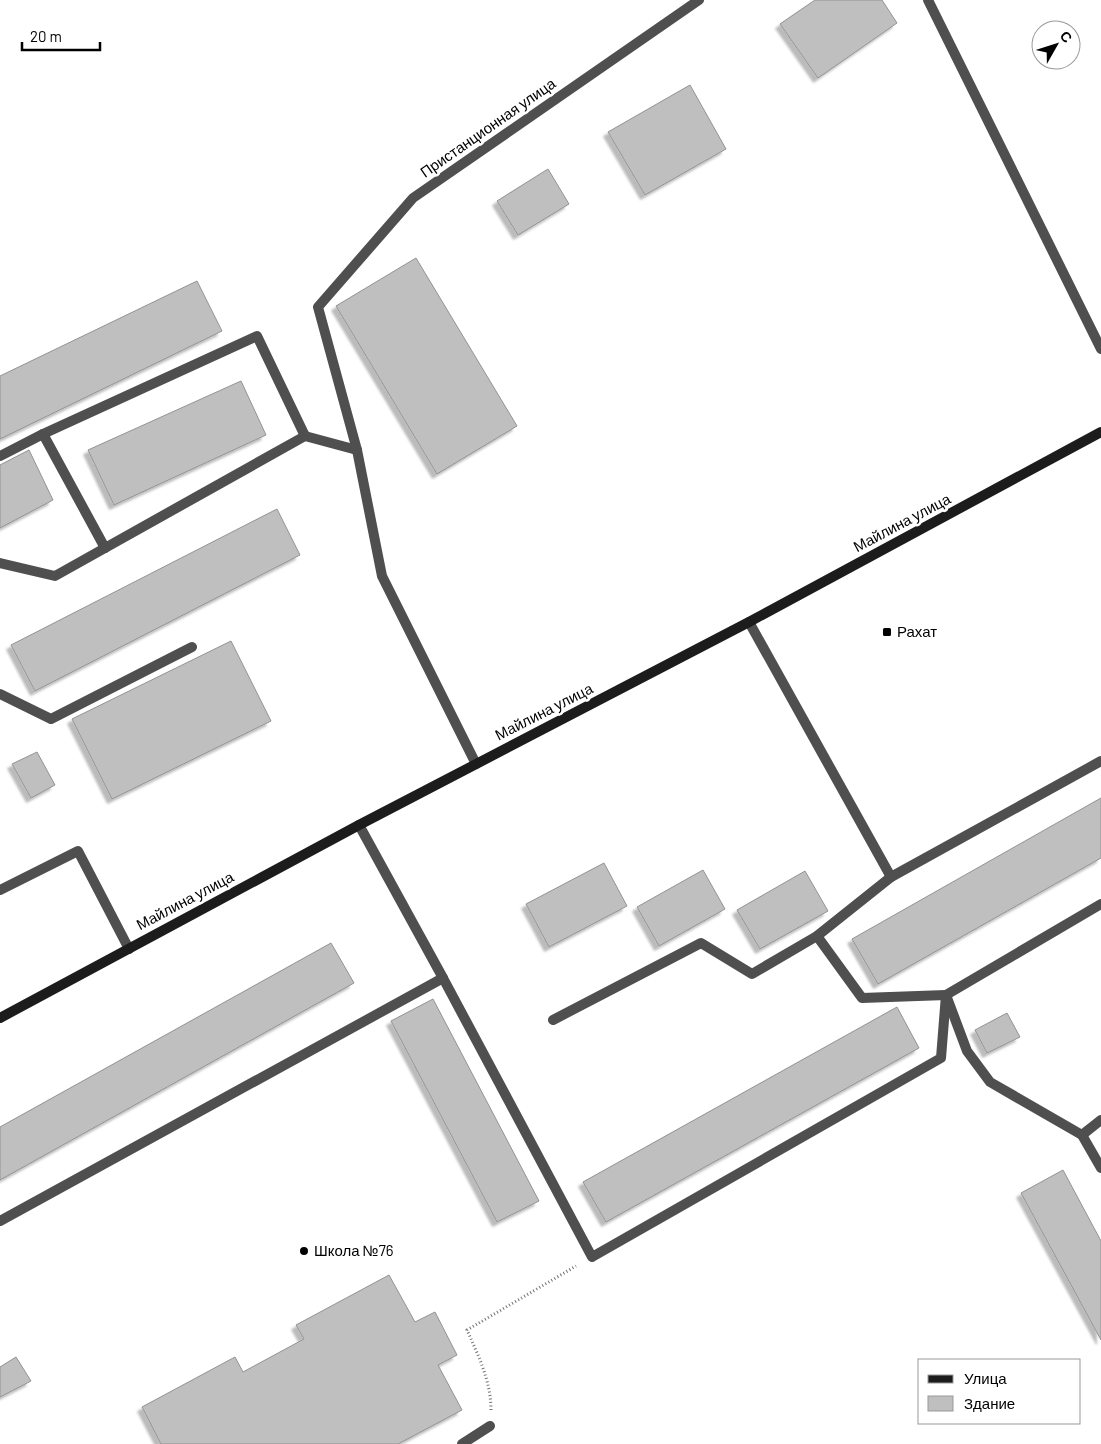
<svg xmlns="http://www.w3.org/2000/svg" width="1101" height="1444" viewBox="0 0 1101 1444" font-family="Barlow,sans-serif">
  <defs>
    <filter id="shadow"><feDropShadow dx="-4.5" dy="4.5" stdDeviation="1" flood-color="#0004"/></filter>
  </defs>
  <rect width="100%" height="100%" fill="#fff"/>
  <!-- building -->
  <g fill="#bfbfbf" stroke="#939393" filter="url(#shadow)">
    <path d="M 815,0 L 882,0 L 897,23 L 818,78 L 780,24 Z"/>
    <path d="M 690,85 L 726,149 L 645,195 L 608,132 Z"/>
    <path d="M 548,169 L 569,204 L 518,235 L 497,201 Z"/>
    <path d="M 416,258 L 517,426 L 437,474 L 336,306 Z"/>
    <path d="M 197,281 L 222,331 L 0,439 L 0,376 Z"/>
    <path d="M 241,381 L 266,435 L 114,505 L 88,450 Z"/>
    <path d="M 29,450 L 53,500 L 0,528 L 0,465 Z"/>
    <path d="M 277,509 L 300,555 L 35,691 L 11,645 Z"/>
    <path d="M 231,641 L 271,721 L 112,799 L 72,719 Z"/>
    <path d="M 37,752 L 55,785 L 31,798 L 12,764 Z"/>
    <path d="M 1101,798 L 1101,858 L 878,984 L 852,939 Z"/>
    <path d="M 604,863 L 627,906 L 549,947 L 526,904 Z"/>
    <path d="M 703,870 L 725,909 L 659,946 L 637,907 Z"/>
    <path d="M 805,871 L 828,911 L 760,949 L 737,910 Z"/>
    <path d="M 331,943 L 354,983 L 0,1180 L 0,1127 Z"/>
    <path d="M 433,999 L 539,1201 L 497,1222 L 391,1021 Z"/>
    <path d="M 897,1007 L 919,1048 L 606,1222 L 583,1182 Z"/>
    <path d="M 1007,1013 L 1020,1037 L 987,1053 L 975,1030 Z"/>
    <path d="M 1063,1170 L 1101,1241 L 1101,1340 L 1021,1193 Z"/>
    <path d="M 389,1275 L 415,1322 L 435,1312 L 457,1355 L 438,1365 L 462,1410 L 398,1444 L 161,1444 L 142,1407 L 235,1357 L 243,1372 L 304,1339 L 296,1325 Z"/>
    <path d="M 16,1357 L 31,1381 L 0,1397 L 0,1367 Z"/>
  </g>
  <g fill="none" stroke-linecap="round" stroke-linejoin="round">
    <!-- path -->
    <path stroke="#717171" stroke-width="3" stroke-dasharray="1 2.5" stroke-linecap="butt" d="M 491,1410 C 491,1381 478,1355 467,1330 L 576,1266"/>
    <!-- lane -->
    <g stroke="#4f4f4f" stroke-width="10">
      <path d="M 928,0 L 1101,349"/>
      <path d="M 43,434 L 105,548"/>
      <path d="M 0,456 L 43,434 L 257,336 L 305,436"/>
      <path d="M 0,563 L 55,576 L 305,436 L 357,450"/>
      <path d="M 749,622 L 891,877 L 1101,761"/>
      <path d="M 0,694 L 51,719 L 192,647"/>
      <path d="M 476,764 L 382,576 L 357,450 L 318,307 L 413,198 L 699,0"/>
      <path d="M 0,890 L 78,851 L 129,949"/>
      <path d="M 817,936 L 862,998 L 946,995 L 967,1051 L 990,1082 L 1082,1135 L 1101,1168"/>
      <path d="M 443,978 L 592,1257 L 941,1058 L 946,995 L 1101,904"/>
      <path d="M 553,1020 L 701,943 L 752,974 L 817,936 L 891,877"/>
      <path d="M 1082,1135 L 1101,1120"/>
      <path d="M 0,1221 L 443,978 L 359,825"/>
      <path d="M 462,1444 L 490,1426"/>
    </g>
    <!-- secondary -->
    <path stroke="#1c1c1c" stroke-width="10" d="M 0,1018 L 359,825 L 749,622 L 1101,432"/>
  </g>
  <!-- markers -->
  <g fill="#000" stroke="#fff" stroke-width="2">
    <rect x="882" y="627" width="10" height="10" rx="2.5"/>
    <circle cx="304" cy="1251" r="5"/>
  </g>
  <g text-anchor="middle" stroke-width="5" stroke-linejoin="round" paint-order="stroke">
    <!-- street labels -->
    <g font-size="15" fill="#000" stroke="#fff">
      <text transform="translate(488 128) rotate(-35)" y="5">Пристанционная улица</text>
      <text transform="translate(902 523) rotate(-28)" y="5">Майлина улица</text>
      <text transform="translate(544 712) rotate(-27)" y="5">Майлина улица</text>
      <text transform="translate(185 901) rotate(-28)" y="5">Майлина улица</text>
    </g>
    <!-- poi labels -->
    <g font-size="15" fill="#000" stroke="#fff" text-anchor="start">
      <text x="897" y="637">Рахат</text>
      <text x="314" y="1256">Школа №76</text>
    </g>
  </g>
  <!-- legend -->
  <rect x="918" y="1359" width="162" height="65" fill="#ffffff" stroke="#999999"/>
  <rect x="928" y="1375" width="25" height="8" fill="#1c1c1c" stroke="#999999"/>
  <text x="964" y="1384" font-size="15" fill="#000000">Улица</text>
  <rect x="928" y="1396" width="25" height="15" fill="#bfbfbf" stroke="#999999"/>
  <text x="964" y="1409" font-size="15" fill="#000000">Здание</text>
  <!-- north arrow -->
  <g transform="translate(1056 45) rotate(51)"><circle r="24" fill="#ffffff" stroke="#999999"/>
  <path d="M0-4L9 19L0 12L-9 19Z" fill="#000000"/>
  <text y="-8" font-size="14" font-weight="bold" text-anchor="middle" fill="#000000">С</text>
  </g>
  <!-- scale -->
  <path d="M22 42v8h78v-8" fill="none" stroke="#000000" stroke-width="2.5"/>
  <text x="30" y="42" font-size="15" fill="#000000" stroke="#ffffff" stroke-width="4" paint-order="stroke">20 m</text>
</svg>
